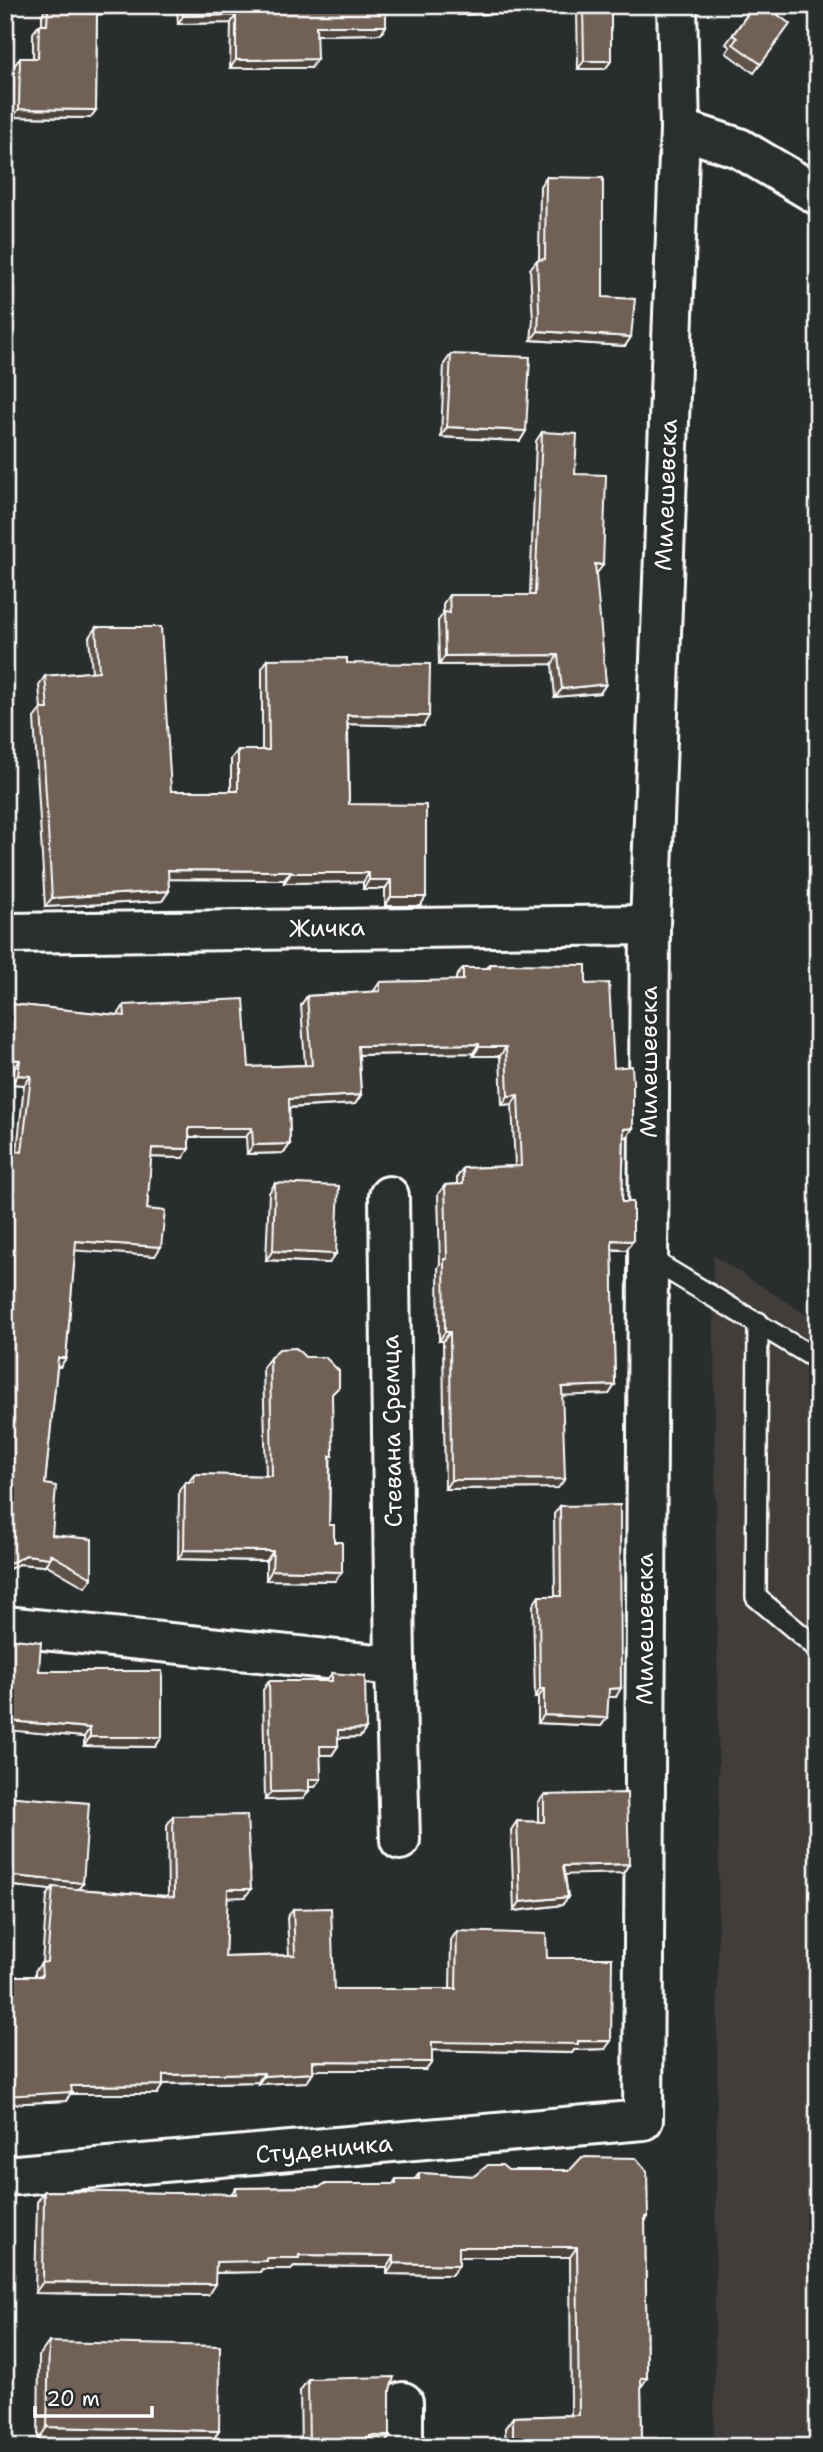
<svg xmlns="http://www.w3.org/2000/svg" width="823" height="2452" viewBox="0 0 823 2452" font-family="'Shantell Sans',sans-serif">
  <rect width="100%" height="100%" fill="#2a2d2e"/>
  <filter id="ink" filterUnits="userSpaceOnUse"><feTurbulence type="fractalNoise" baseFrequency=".0143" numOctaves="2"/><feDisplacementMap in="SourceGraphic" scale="14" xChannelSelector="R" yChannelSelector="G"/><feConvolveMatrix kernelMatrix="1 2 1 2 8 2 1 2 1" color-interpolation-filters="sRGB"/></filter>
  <g filter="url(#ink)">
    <!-- built -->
    <path fill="#3f3d3a" d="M 713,1255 L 818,1322 L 818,2447 L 714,2447 L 719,1811 Z"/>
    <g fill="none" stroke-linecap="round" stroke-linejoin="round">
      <defs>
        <g id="service">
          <path d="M 647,1257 L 818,1360"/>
          <path d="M 758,1322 L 756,1597 L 816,1647 L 818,1652"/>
        </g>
        <g id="minor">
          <path d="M 680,129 L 739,148 L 818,195"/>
          <path d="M 5,933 L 650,925"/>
          <path d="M 389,1196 L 395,1666 L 400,1840"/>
          <path d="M 5,1626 L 395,1666"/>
          <path d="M 5,2176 L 643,2120 L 650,925 L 680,129 L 677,5"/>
          <path d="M 403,2447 L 403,2402"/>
        </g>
      </defs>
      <!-- service casing -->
      <use href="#service" stroke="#fff" stroke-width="24"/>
      <!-- minor casing -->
      <use href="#minor" stroke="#fff" stroke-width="44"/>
      <!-- service -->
      <use href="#service" stroke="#2a2d2e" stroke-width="19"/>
      <!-- minor -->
      <use href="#minor" stroke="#2a2d2e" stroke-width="38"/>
    </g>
    <!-- wall -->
    <g fill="#5f534a" stroke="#fff" stroke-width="2">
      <path d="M 65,5 L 386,5 L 386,26 L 381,34 L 316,35 L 311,68 L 230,68 L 231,23 L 178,24 L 177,8 L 97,14 L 96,110 L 90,118 L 13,117 L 14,66 L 20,58 L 33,58 L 33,33 L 39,25 L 42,25 L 42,14 L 48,6 L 65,6 Z"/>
      <path d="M 447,5 L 611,5 L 611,61 L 605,69 L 578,69 L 577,11 L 458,15 L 459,9 L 447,8 Z"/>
      <path d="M 754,5 L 790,24 L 754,73 L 726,53 L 730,47 L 726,44 Z"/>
      <path d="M 546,177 L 603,297 L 631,337 L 625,346 L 531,340 L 533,320 L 530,269 L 537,260 L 539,260 L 540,186 Z"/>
      <path d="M 451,354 L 526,431 L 520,441 L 441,437 L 444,364 Z"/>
      <path d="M 542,432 L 575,474 L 603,565 L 595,573 L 606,684 L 600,693 L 555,697 L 552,664 L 439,665 L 438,621 L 443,614 L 443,604 L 449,595 L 530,595 L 536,441 Z"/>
      <path d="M 96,627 L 171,791 L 231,791 L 231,759 L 238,750 L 262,750 L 262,668 L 268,659 L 347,663 L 423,726 L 348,724 L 349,804 L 420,906 L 385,906 L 385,889 L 363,889 L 363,882 L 284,883 L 284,880 L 168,879 L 169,891 L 162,901 L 45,907 L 34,718 L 41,709 L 39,685 L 45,676 L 92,672 L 89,637 Z"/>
      <path d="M 490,964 L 586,984 L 614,1068 L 627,1137 L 624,1137 L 622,1202 L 626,1250 L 612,1250 L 615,1385 L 609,1394 L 562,1395 L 558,1488 L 445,1489 L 443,1341 L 439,1341 L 438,1268 L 440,1264 L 438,1194 L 445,1185 L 457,1184 L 457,1177 L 463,1168 L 515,1166 L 512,1104 L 502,1105 L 500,1056 L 473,1056 L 473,1053 L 359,1055 L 361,1095 L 355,1104 L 289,1108 L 290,1144 L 284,1153 L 247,1154 L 246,1137 L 189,1137 L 183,1158 L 151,1157 L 147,1209 L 155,1256 L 75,1250 L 66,1358 L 60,1367 L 57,1367 L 45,1484 L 52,1535 L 92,1578 L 85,1587 L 45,1564 L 44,1566 L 19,1564 L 5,1571 L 5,1150 L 17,1151 L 24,1085 L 12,1084 L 14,1069 L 5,1068 L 5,1012 L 11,1004 L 118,1015 L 124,1005 L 249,1067 L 305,1065 L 301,1005 L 307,996 L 373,992 L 380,982 L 456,981 L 456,977 L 463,968 L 487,968 Z"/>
      <path d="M 275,1183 L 329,1263 L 266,1260 L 269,1193 Z"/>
      <path d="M 270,1358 L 332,1396 L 329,1525 L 335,1581 L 266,1580 L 266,1561 L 178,1559 L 179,1491 L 185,1482 L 189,1482 L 194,1474 L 266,1476 L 263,1367 Z"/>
      <path d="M 560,1506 L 616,1697 L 608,1697 L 607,1718 L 601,1726 L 538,1723 L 538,1698 L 535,1698 L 533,1605 L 539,1596 L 555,1596 L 554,1514 Z"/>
      <path d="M 5,1638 L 39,1671 L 162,1737 L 155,1747 L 84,1746 L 84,1737 L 9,1730 Z"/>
      <path d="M 332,1673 L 366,1729 L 360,1737 L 338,1738 L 338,1746 L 332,1755 L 320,1755 L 321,1779 L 315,1787 L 309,1787 L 309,1791 L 303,1799 L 265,1800 L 263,1690 L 269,1681 L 326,1681 Z"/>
      <path d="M 544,1795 L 629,1864 L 623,1873 L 565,1874 L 568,1897 L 562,1905 L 514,1911 L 511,1830 L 517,1821 L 538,1822 L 538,1803 Z"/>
      <path d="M 173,1816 L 245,1897 L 227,1897 L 225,1957 L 289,1955 L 287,1918 L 293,1909 L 334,1989 L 450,1989 L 451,1940 L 457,1931 L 547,1958 L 605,2049 L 574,2050 L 572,2053 L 432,2050 L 432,2062 L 426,2070 L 313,2070 L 313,2073 L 307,2082 L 258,2084 L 258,2082 L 163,2084 L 157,2094 L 70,2094 L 66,2101 L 5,2104 L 5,1976 L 35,1976 L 35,1971 L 42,1962 L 47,1896 L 51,1890 L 5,1885 L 83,1883 L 78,1889 L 168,1896 L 167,1825 Z"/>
      <path d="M 508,2170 L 648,2217 L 645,2222 L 647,2378 L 641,2386 L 642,2444 L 640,2447 L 506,2447 L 505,2428 L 513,2417 L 571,2415 L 570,2257 L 459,2257 L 459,2265 L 451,2275 L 387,2274 L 387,2267 L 294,2266 L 291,2269 L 262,2269 L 260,2272 L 215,2273 L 208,2295 L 35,2293 L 37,2202 L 44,2191 L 231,2194 L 236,2188 L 320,2187 L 393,2184 L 396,2179 L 415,2179 L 419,2173 L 474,2176 Z"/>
      <path d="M 49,2342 L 219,2431 L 210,2444 L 38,2440 L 39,2356 Z"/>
      <path d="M 308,2379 L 390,2390 L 390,2436 L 382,2447 L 301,2447 L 300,2391 Z"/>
    </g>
    <!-- shaded-wall -->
    <g fill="#4e443c" stroke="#fff" stroke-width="2">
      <path d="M 115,5 L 180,5 L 177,8 L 92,15 L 97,7 Z"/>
      <path d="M 449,5 L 461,5 L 459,9 L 447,8 Z"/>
      <path d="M 507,5 L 581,5 L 577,11 L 458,15 L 464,7 Z"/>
      <path d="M 236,15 L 231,23 L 178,24 L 183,16 Z"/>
      <path d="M 316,26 L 386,26 L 381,34 L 311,35 Z"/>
      <path d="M 317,59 L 311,68 L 230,68 L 236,60 Z"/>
      <path d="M 584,61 L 611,61 L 605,69 L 578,69 Z"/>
      <path d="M 19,109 L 96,110 L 90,118 L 13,117 Z"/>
      <path d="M 538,331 L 631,337 L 625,346 L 531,340 Z"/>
      <path d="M 447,427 L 526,431 L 520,441 L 441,437 Z"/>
      <path d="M 595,564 L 603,565 L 597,573 L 589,573 Z"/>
      <path d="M 558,655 L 552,664 L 439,665 L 445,656 Z"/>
      <path d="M 606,684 L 600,693 L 555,697 L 562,689 Z"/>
      <path d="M 347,715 L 429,716 L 423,726 L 341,724 Z"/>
      <path d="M 168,870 L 291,871 L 284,880 L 161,879 Z"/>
      <path d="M 291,873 L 369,873 L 363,882 L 284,883 Z"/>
      <path d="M 369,880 L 391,880 L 385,889 L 363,889 Z"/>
      <path d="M 169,891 L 162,901 L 45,907 L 52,898 Z"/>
      <path d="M 391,897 L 426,897 L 420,906 L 385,906 Z"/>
      <path d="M 479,1044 L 473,1053 L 352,1055 L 358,1046 Z"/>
      <path d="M 479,1047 L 506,1047 L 500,1056 L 473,1056 Z"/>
      <path d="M 5,1059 L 20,1060 L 14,1069 L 5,1068 Z"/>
      <path d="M 18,1075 L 31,1076 L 24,1085 L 12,1084 Z"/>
      <path d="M 361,1095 L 355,1104 L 283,1108 L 289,1099 Z"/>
      <path d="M 518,1095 L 512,1104 L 502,1105 L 508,1096 Z"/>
      <path d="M 189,1128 L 252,1128 L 246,1137 L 183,1137 Z"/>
      <path d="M 633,1128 L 627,1137 L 617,1138 L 624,1129 Z"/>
      <path d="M 290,1144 L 284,1153 L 247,1154 L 253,1145 Z"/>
      <path d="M 152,1148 L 189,1149 L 183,1158 L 146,1157 Z"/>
      <path d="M 612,1240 L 633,1241 L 626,1250 L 606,1249 Z"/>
      <path d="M 76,1241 L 161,1247 L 155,1256 L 69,1250 Z"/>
      <path d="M 273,1251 L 336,1254 L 329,1263 L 266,1260 Z"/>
      <path d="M 445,1332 L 450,1332 L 443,1341 L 439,1341 Z"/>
      <path d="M 58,1358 L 66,1358 L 60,1367 L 52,1367 Z"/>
      <path d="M 615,1385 L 609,1394 L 555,1396 L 562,1387 Z"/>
      <path d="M 565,1479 L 558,1488 L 445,1489 L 451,1480 Z"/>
      <path d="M 184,1550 L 273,1551 L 266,1561 L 178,1559 Z"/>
      <path d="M 26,1555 L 50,1558 L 44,1566 L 19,1564 L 5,1571 L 5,1566 Z"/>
      <path d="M 272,1570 L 342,1572 L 335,1581 L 266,1580 Z"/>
      <path d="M 621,1688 L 616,1697 L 603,1697 L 609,1689 Z"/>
      <path d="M 540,1689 L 544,1689 L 538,1698 L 535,1698 Z"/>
      <path d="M 544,1715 L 607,1718 L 601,1726 L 538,1723 Z"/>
      <path d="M 10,1721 L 90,1728 L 84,1737 L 5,1730 Z"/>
      <path d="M 366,1729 L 360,1737 L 332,1738 L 338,1730 Z"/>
      <path d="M 90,1737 L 162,1737 L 155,1747 L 84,1746 Z"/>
      <path d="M 320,1746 L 338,1746 L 332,1755 L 314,1755 Z"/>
      <path d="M 309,1779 L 321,1779 L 315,1787 L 303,1787 Z"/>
      <path d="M 309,1791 L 303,1799 L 265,1800 L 271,1792 Z"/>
      <path d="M 629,1864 L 623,1873 L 557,1875 L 563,1866 Z"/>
      <path d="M 5,1875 L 83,1883 L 76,1892 L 53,1887 L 51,1890 L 5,1885 Z"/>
      <path d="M 228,1889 L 251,1889 L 245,1897 L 222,1898 Z"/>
      <path d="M 568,1897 L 562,1905 L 514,1911 L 520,1902 Z"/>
      <path d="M 611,2041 L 605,2049 L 574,2050 L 572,2053 L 426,2050 L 432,2042 Z"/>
      <path d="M 313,2061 L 432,2062 L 426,2070 L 307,2070 Z"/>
      <path d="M 264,2073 L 258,2082 L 157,2084 L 163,2075 Z"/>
      <path d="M 313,2073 L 307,2082 L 258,2084 L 264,2076 Z"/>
      <path d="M 163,2085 L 157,2094 L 70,2094 L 66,2101 L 5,2104 L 5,2096 L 71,2086 Z"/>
      <path d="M 459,2247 L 577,2247 L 570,2257 L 452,2257 Z"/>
      <path d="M 299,2255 L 394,2256 L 387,2267 L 294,2266 L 291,2269 L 262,2269 L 260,2272 L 208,2273 L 216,2262 Z"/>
      <path d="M 394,2263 L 459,2265 L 451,2275 L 387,2274 Z"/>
      <path d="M 43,2282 L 215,2284 L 208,2295 L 35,2293 Z"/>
      <path d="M 641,2378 L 647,2378 L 640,2389 Z"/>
      <path d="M 47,2427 L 219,2431 L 210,2444 L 38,2440 Z"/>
      <path d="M 370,2436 L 390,2436 L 382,2447 L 362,2447 Z"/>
      <path d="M 642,2444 L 640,2447 L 598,2447 L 600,2445 Z"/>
    </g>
    <!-- building -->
    <g fill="#6f6156" stroke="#fff" stroke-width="2">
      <path d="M 71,5 L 115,5 L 97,7 L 96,110 L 19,109 L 20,58 L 38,58 L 39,25 L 47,25 L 48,6 L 71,6 Z"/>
      <path d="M 183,5 L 386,5 L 386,26 L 316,26 L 317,59 L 236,60 L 236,15 L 183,16 Z"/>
      <path d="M 464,5 L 507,5 L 464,7 Z"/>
      <path d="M 583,5 L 611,5 L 611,61 L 584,61 Z"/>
      <path d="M 754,5 L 765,5 L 790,24 L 761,64 L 733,44 L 737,38 L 733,35 Z"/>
      <path d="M 546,177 L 603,178 L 603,297 L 635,299 L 631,337 L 538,331 L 539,311 L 537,260 L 545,259 Z"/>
      <path d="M 451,354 L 530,357 L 526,431 L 447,427 Z"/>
      <path d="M 542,432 L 577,434 L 575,474 L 606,475 L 603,565 L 595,564 L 606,684 L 562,689 L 558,655 L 445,656 L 444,612 L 450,613 L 449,595 L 535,595 Z"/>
      <path d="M 96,627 L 161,627 L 171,791 L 238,791 L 238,750 L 269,750 L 268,659 L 347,658 L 347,663 L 430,664 L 429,716 L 347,715 L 349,804 L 426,805 L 426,897 L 391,897 L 391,880 L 369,880 L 369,873 L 291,873 L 291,871 L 168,870 L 169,891 L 52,898 L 41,709 L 48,709 L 45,676 L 99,671 Z"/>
      <path d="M 490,964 L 586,965 L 586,984 L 609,983 L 614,1068 L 632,1066 L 633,1083 L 633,1128 L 624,1129 L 622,1202 L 633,1202 L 633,1241 L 612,1240 L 615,1385 L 562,1387 L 565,1479 L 451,1480 L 450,1332 L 445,1332 L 444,1259 L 447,1259 L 445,1185 L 463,1184 L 463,1168 L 521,1166 L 518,1095 L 508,1096 L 506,1047 L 479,1047 L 479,1044 L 358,1046 L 361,1095 L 289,1099 L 290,1144 L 253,1145 L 252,1128 L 189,1128 L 189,1149 L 152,1148 L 147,1209 L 165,1211 L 161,1247 L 76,1241 L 66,1358 L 58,1358 L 45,1484 L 56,1486 L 52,1535 L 92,1539 L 92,1578 L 50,1554 L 50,1558 L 26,1555 L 5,1566 L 5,1150 L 22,1152 L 31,1076 L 18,1075 L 20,1060 L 5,1059 L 11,1004 L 125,1016 L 124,1005 L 244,999 L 249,1067 L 312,1065 L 307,996 L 380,991 L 380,982 L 463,980 L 463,968 L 490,968 Z"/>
      <path d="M 275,1183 L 339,1186 L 336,1254 L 273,1251 Z"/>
      <path d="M 296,1348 L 305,1357 L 325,1357 L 339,1371 L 339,1387 L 332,1394 L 333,1456 L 330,1456 L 329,1525 L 334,1525 L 334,1542 L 342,1542 L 342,1572 L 272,1570 L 273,1551 L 184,1550 L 185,1482 L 194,1482 L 194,1474 L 272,1476 L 270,1358 L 279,1349 Z"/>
      <path d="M 620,1505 L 621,1688 L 609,1689 L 607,1718 L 544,1715 L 544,1689 L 540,1689 L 539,1596 L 561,1596 L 560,1506 Z"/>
      <path d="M 5,1638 L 41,1642 L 39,1671 L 162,1671 L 162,1737 L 90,1737 L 90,1728 L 10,1721 L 5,1786 Z"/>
      <path d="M 332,1673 L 365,1676 L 366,1729 L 338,1730 L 338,1746 L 320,1746 L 321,1779 L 309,1779 L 309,1791 L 271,1792 L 269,1681 L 332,1681 Z"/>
      <path d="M 627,1793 L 629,1864 L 563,1866 L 568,1897 L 520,1902 L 517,1821 L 544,1822 L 544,1795 Z"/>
      <path d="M 5,1796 L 89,1803 L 83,1883 L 5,1875 Z"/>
      <path d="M 247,1815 L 251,1889 L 228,1889 L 225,1957 L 295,1955 L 293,1909 L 331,1908 L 334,1989 L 456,1989 L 457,1931 L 546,1934 L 547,1958 L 612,1958 L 611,2041 L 578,2041 L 578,2044 L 432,2042 L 432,2062 L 313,2061 L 313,2073 L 264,2076 L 264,2073 L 163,2075 L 163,2085 L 71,2086 L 72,2092 L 5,2096 L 5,1976 L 42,1976 L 41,1963 L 47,1962 L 53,1887 L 174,1897 L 173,1816 Z"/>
      <path d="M 582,2157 L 636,2158 L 647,2171 L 648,2217 L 645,2217 L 647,2378 L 641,2378 L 642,2444 L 600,2445 L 600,2447 L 513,2447 L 513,2417 L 579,2415 L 577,2247 L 459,2247 L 459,2265 L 394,2263 L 394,2256 L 299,2255 L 299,2258 L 267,2258 L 267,2261 L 216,2262 L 215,2284 L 43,2282 L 44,2191 L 236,2194 L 236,2188 L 320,2187 L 324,2184 L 396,2184 L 396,2179 L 419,2179 L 419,2173 L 474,2176 L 488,2165 L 502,2165 L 508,2170 L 570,2170 Z"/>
      <path d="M 49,2342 L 220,2346 L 219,2431 L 47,2427 Z"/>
      <path d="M 394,2377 L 390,2390 L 390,2436 L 370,2436 L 370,2447 L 309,2447 L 308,2379 Z"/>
    </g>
  </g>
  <g text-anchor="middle" stroke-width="5" stroke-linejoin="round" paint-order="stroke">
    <!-- street labels -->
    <g font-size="24" fill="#fff" stroke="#2a2d2e">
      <text transform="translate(666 495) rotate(-88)" y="8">Милешевска</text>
      <text transform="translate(327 928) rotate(-1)" y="8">Жичка</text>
      <text transform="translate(649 1062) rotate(-90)" y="8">Милешевска</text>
      <text transform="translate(392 1431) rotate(-91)" y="8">Стевана Сремца</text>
      <text transform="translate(645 1629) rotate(-90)" y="8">Милешевска</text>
      <text transform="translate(324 2149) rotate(-5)" y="8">Студеничка</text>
    </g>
  </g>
  <!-- margin -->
  <rect width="823" height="2452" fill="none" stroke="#2a2d2e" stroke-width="28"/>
  <rect x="14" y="14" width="795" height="2424" fill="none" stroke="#fff" stroke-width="2.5" filter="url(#ink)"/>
  <!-- scale -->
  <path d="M35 2406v10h117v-10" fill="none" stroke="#ffffff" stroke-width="3.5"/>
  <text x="46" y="2406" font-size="21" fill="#ffffff" stroke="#2a2d2e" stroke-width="5" paint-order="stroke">20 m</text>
</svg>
